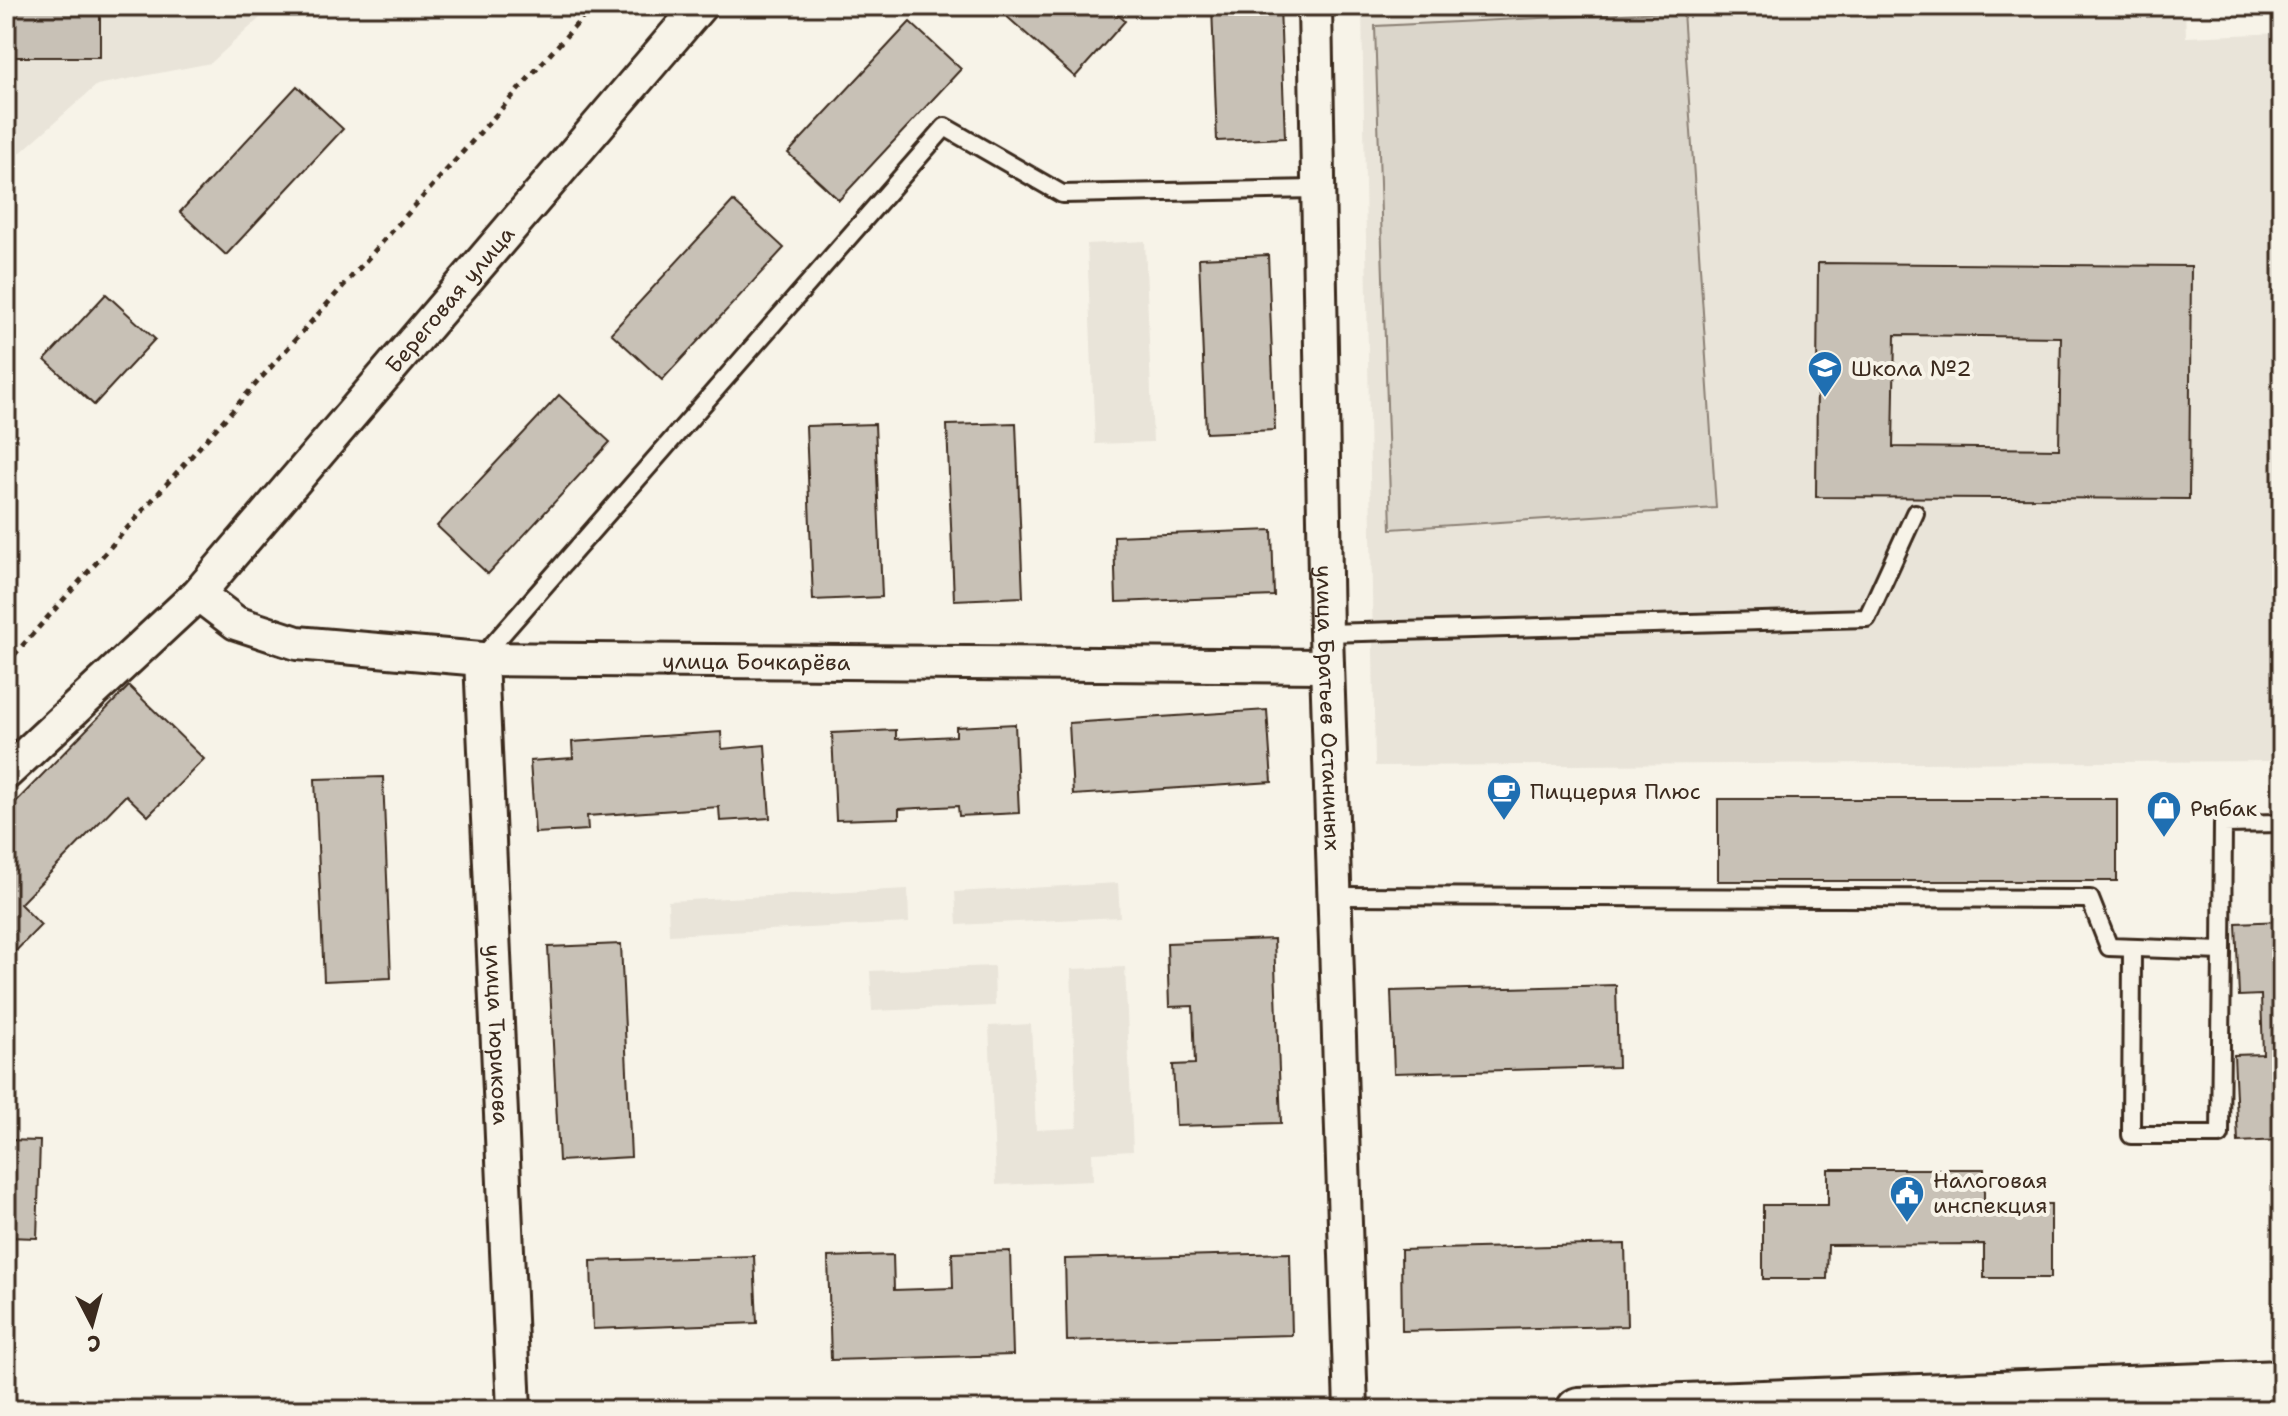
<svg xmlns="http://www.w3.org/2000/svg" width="2288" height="1416" viewBox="0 0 2288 1416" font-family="'Shantell Sans',sans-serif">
  <rect width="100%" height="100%" fill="#f7f3e8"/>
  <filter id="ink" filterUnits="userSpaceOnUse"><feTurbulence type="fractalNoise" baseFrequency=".0125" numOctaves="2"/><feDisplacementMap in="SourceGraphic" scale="16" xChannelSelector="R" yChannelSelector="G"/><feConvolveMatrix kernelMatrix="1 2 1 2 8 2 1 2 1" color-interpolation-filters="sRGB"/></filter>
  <g filter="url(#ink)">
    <!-- built -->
    <g fill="#e9e4d9">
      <path d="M 6,6 L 273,6 L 211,63 L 97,85 L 20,153 L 6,170 Z"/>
      <path d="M 1362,6 L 2185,6 L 2186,37 L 2282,33 L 2282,761 L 1375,766 Z"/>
      <path d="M 1145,241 L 1153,442 L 1095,444 L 1087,244 Z"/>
      <path d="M 1118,883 L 1120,917 L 957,925 L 955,892 Z"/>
      <path d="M 908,889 L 909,923 L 669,935 L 668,901 Z"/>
      <path d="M 994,966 L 995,1006 L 872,1011 L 870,971 Z"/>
      <path d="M 1125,967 L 1133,1151 L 1092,1153 L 1093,1181 L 996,1185 L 989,1026 L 1031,1024 L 1036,1130 L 1077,1128 L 1071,969 Z"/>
    </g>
    <!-- green -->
    <path fill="#dbd6cb" stroke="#8b8074" stroke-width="2" d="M 1683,11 L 1716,508 L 1391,529 L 1375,26 Z"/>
    <!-- building -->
    <g fill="#c8c1b6" stroke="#3b2a1e" stroke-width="2" fill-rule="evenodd">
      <rect x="6" y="6" width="94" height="51"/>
      <path d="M 995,6 L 1109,6 L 1125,21 L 1075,77 Z"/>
      <path d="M 1212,6 L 1280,6 L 1285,138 L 1217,141 Z"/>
      <path d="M 910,22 L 961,69 L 839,200 L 788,153 Z"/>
      <path d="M 297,86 L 343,129 L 226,255 L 180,212 Z"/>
      <path d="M 733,201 L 784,248 L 662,380 L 611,333 Z"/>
      <path d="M 1268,255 L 1275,430 L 1206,433 L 1199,258 Z"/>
      <path d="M 1818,263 L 2191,266 L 2189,499 L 1816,497 ZM 1895,335 L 2061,337 L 2059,449 L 1893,447 Z"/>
      <path d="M 106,294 L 155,339 L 94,405 L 45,360 Z"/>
      <path d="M 559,395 L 610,442 L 488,574 L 437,526 Z"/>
      <path d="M 1016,423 L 1023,597 L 954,600 L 947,425 Z"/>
      <path d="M 875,424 L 882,597 L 813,600 L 806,426 Z"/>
      <path d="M 1272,530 L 1274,596 L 1116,602 L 1114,536 Z"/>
      <path d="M 129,686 L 204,759 L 148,816 L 126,795 L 20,904 L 41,925 L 6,961 L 6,812 Z"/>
      <path d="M 1267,710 L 1272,782 L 1073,795 L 1069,723 Z"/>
      <path d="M 1015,724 L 1019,813 L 959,816 L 958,806 L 899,809 L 899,818 L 836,820 L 832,733 L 896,730 L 896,739 L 956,736 L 956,727 Z"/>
      <path d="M 721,732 L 722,749 L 765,745 L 770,818 L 720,821 L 719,807 L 587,816 L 588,830 L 535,833 L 530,761 L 573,758 L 572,742 Z"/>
      <path d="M 383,777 L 391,978 L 324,981 L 315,779 Z"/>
      <rect x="1718" y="799" width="399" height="82"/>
      <path d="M 2282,921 L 2282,1140 L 2238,1142 L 2234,1055 L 2263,1054 L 2261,995 L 2239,996 L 2236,923 Z"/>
      <path d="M 1274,939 L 1281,1123 L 1176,1126 L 1173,1065 L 1195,1064 L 1193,1006 L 1169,1007 L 1167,943 Z"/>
      <path d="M 621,944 L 631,1157 L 559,1161 L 548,947 Z"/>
      <path d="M 1616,985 L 1618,1067 L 1394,1073 L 1391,991 Z"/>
      <path d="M 6,1140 L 40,1141 L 37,1238 L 6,1237 Z"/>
      <path d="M 1828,1169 L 1984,1169 L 1984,1204 L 2051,1204 L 2051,1278 L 1984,1278 L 1984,1244 L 1828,1245 L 1827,1279 L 1763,1279 L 1763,1205 L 1828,1205 Z"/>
      <path d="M 1625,1244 L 1627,1326 L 1402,1331 L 1401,1250 Z"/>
      <path d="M 1010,1251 L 1013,1355 L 831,1360 L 828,1257 L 893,1255 L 894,1290 L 953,1288 L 952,1253 Z"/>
      <path d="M 1290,1253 L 1292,1335 L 1067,1341 L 1065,1259 Z"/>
      <path d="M 754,1256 L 757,1323 L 593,1329 L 591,1261 Z"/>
    </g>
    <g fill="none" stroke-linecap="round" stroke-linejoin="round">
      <defs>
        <g id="service">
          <path d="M 1326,633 L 1867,618 L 1915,513"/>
          <path d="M 482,657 L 945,127 L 1062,194 L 1318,189"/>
          <path d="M 1334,896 L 2090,899 L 2109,947 L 2222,951 L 2223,824 L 2282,823"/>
          <path d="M 2132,951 L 2131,1135 L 2220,1135 L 2222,951"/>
        </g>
        <g id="minor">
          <path id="s1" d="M 1315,6 L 1326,633 L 1351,1410"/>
          <path id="s2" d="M 198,594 L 236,623 L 297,643 L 481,659 L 1327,666"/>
          <path id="s3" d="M 481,659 L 514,1410"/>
          <path id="s4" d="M 6,773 L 198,594 L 700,6"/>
        </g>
        <path id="secondary" d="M 1579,1410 L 2282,1383"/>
      </defs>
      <!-- service casing -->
      <use href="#service" stroke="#3b2a1e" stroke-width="22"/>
      <!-- minor casing -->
      <use href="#minor" stroke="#3b2a1e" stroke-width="38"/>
      <!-- secondary casing -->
      <use href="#secondary" stroke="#3b2a1e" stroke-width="50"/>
      <!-- path -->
      <path stroke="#3b2a1e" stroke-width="5" stroke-dasharray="6 6" stroke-linecap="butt" d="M 6,664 L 593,6"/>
      <!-- service -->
      <use href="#service" stroke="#f7f3e8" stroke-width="16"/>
      <!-- minor -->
      <use href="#minor" stroke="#f7f3e8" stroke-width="32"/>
      <!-- secondary -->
      <use href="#secondary" stroke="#f7f3e8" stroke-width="44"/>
    </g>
  </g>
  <!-- icons -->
  <defs>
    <symbol id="school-pin" viewBox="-11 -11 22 30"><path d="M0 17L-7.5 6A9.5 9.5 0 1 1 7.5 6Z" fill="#1f6fb2" stroke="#f7f3e8"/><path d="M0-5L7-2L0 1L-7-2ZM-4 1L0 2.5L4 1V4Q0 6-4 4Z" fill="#fff"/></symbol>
    <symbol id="cafe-pin" viewBox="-11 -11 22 30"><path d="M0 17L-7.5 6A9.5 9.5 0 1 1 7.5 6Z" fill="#1f6fb2" stroke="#f7f3e8"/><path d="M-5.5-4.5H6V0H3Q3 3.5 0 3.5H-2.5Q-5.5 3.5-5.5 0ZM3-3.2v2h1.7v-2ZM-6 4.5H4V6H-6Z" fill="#fff"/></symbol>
    <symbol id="shop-pin" viewBox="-11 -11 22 30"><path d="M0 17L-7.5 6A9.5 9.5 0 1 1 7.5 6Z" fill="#1f6fb2" stroke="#f7f3e8"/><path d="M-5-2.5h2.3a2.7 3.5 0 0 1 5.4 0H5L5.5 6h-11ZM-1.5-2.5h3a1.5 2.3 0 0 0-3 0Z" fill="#fff"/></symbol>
    <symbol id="civic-pin" viewBox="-11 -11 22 30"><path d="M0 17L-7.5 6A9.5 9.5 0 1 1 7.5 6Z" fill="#1f6fb2" stroke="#f7f3e8"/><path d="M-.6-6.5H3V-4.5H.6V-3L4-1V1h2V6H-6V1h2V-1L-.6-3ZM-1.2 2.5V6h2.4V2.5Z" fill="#fff"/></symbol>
  </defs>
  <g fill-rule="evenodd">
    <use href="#school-pin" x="1805" y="348" width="40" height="54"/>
    <use href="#cafe-pin" x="1484" y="771" width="40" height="54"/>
    <use href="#shop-pin" x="2144" y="788" width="40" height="54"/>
    <use href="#civic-pin" x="1887" y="1173" width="40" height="54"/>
  </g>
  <g text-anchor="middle" stroke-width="8" stroke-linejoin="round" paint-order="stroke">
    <!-- street labels -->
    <g font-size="22" fill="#3b2a1e" stroke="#f7f3e8">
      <text dy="8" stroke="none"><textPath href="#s4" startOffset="650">Береговая улица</textPath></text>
      <text dy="8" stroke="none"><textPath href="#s2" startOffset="572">улица Бочкарёва</textPath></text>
      <text dy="8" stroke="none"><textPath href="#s1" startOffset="702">улица Братьев Останиных</textPath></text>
      <text dy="8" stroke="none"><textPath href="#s3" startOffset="376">улица Тюрикова</textPath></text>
    </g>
    <!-- poi labels -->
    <g font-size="22" fill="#3b2a1e" stroke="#f7f3e8" text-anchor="start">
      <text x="1851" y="376">Школа №2</text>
      <text x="1530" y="799">Пиццерия Плюс</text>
      <text x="2190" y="816">Рыбак</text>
      <text x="1933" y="1188">Налоговая<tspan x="1933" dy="25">инспекция</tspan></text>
    </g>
  </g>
  <!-- margin -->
  <rect width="2288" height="1416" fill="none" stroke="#f7f3e8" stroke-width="32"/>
  <rect x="16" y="16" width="2256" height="1384" fill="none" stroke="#3b2a1e" stroke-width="3" filter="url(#ink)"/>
  <!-- north arrow -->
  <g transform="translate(92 1324) rotate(174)" stroke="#f7f3e8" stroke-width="6" paint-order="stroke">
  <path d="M0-6L14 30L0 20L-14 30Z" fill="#3b2a1e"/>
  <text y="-12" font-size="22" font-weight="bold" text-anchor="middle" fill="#3b2a1e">С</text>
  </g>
</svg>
